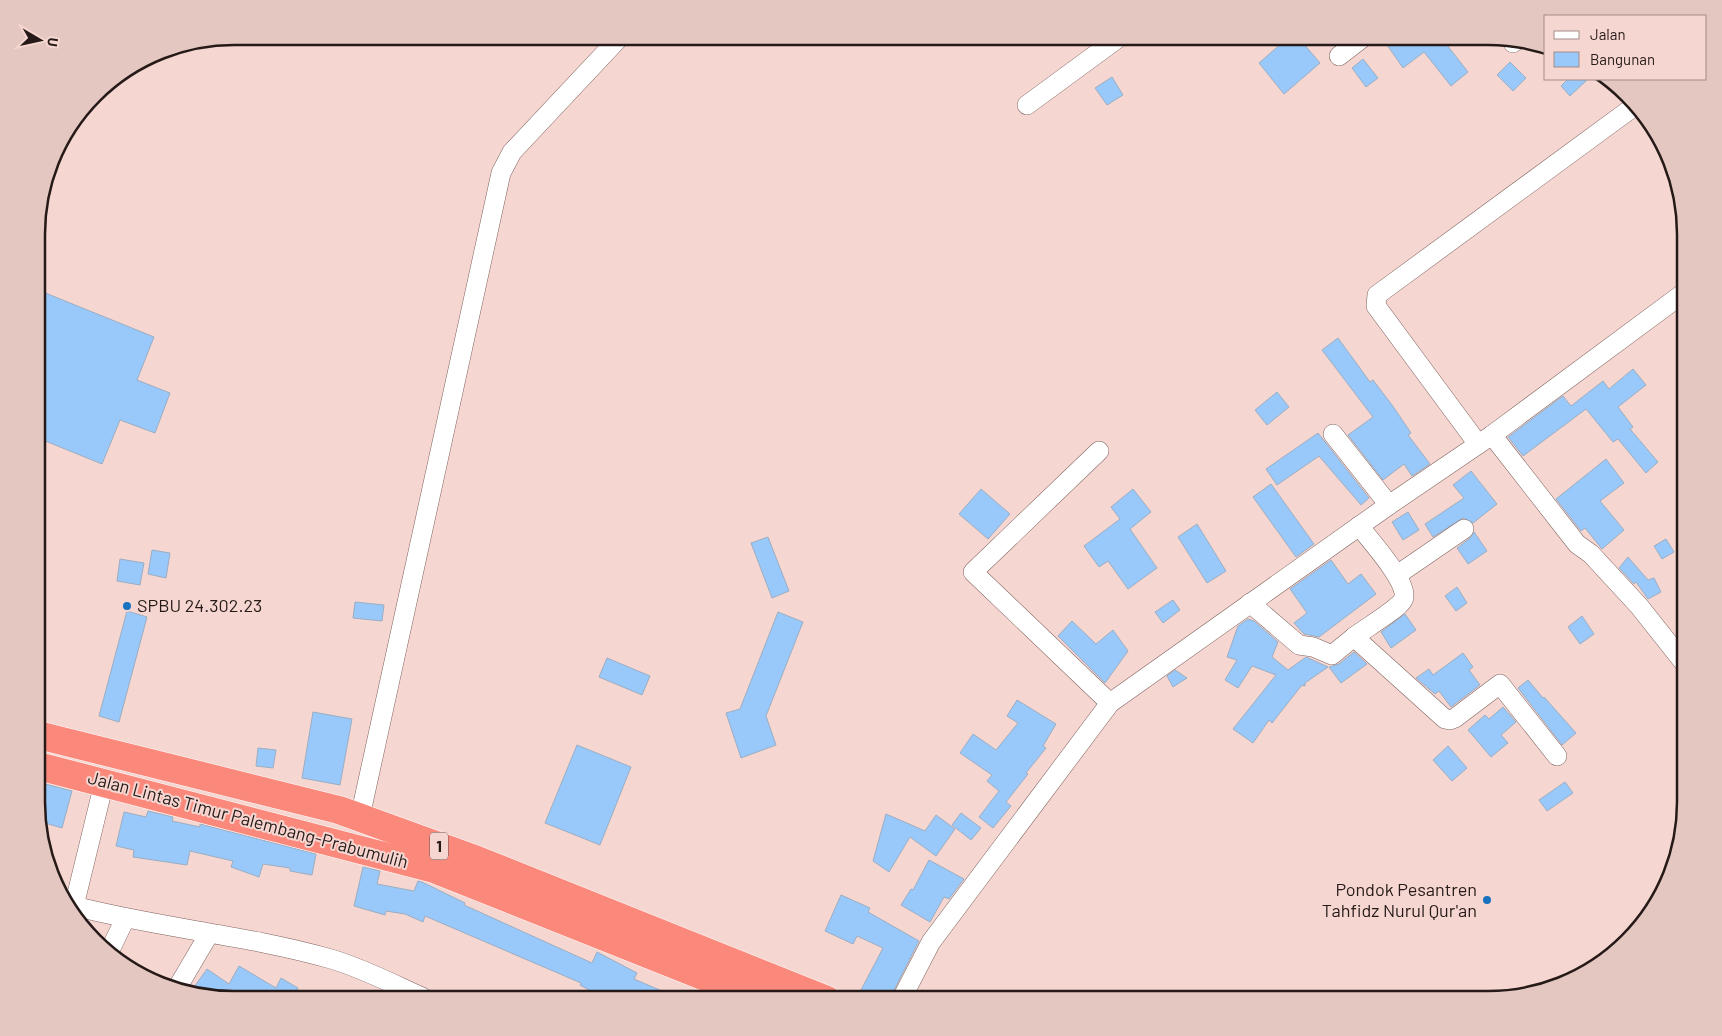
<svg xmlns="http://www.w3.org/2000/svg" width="1722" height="1036" viewBox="0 0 1722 1036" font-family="Barlow,sans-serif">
  <rect width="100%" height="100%" fill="#f6d6d1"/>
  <!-- building -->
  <g fill="#99c8fa" stroke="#9baec2">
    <path d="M 1290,36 L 1297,36 L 1320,63 L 1284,94 L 1259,63 Z"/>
    <path d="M 1393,36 L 1440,36 L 1468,72 L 1451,86 L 1424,52 L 1403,68 L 1385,42 Z"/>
    <path d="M 1363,59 L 1378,78 L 1366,87 L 1352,68 Z"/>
    <path d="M 1510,62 L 1526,78 L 1513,91 L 1497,75 Z"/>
    <path d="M 1112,77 L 1123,95 L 1107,105 L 1095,88 Z"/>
    <path d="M 1568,79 L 1588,79 L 1570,96 L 1561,86 Z"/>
    <path d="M 38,290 L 154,337 L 137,380 L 170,393 L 155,433 L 120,420 L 102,464 L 38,438 Z"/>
    <path d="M 1338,338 L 1370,382 L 1373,380 L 1392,405 L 1411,433 L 1408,435 L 1430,464 L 1412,476 L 1404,464 L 1383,480 L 1348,435 L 1373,417 L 1322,350 Z"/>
    <path d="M 1633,369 L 1646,385 L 1618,407 L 1633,427 L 1630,429 L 1658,462 L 1646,473 L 1618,439 L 1613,442 L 1586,409 L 1523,456 L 1508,437 L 1563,396 L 1571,406 L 1603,381 L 1609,389 Z"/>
    <path d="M 1277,392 L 1289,407 L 1267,425 L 1255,410 Z"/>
    <path d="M 1318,433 L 1369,498 L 1361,505 L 1319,456 L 1277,485 L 1266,469 Z"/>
    <path d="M 1606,459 L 1624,483 L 1600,501 L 1624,530 L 1602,549 L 1585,528 L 1581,531 L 1556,499 Z"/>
    <path d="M 1471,471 L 1497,504 L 1473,523 L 1463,518 L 1433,537 L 1425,524 L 1464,498 L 1453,485 Z"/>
    <path d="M 1271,484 L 1314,544 L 1296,557 L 1253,497 Z"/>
    <path d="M 981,489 L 1010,514 L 988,539 L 959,514 Z"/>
    <path d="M 1133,489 L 1151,512 L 1130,529 L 1157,568 L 1128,589 L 1108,561 L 1099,567 L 1084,546 L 1120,519 L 1111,507 Z"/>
    <path d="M 1408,512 L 1419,530 L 1403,540 L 1392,522 Z"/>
    <path d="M 1197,524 L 1226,571 L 1207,583 L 1178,537 Z"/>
    <path d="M 1474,532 L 1487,551 L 1468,564 L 1457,548 L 1470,538 Z"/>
    <path d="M 768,537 L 789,591 L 772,598 L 751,543 Z"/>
    <path d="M 1666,539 L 1674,552 L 1662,559 L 1654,546 Z"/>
    <path d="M 152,550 L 170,553 L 166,578 L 148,574 Z"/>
    <path d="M 1628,557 L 1648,580 L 1654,578 L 1661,592 L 1648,599 L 1636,582 L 1634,584 L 1619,568 Z"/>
    <path d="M 120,559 L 144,563 L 140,585 L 117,581 Z"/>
    <path d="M 1331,560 L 1348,584 L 1361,574 L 1376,594 L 1319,637 L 1304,634 L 1294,623 L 1307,613 L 1290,589 Z"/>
    <path d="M 1457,587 L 1467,603 L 1456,611 L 1445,596 Z"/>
    <path d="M 1173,600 L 1180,610 L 1163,623 L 1155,612 Z"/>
    <path d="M 355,602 L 384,605 L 382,621 L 353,618 Z"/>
    <path d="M 127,611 L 147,617 L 119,722 L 99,716 Z"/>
    <path d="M 778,612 L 803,622 L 766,716 L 776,745 L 741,758 L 726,713 L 740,709 Z"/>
    <path d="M 1405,614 L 1416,630 L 1391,648 L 1381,632 Z"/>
    <path d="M 1582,616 L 1594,634 L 1580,644 L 1568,627 Z"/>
    <path d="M 1248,619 L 1254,621 L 1278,642 L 1272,657 L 1288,670 L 1306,657 L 1328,667 L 1305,683 L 1305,686 L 1302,685 L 1272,723 L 1269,720 L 1253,743 L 1233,729 L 1276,675 L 1252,666 L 1238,688 L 1225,680 L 1237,660 L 1227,657 L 1238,626 Z"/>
    <path d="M 1072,621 L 1096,644 L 1113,630 L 1128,651 L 1105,683 L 1058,636 Z"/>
    <path d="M 1354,652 L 1367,664 L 1341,683 L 1329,667 L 1339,664 Z"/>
    <path d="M 1463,653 L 1473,667 L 1469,670 L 1480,685 L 1451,707 L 1439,691 L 1435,694 L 1416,678 L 1429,669 L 1433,675 Z"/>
    <path d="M 607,658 L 650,676 L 642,695 L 599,677 Z"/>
    <path d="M 1175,670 L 1187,678 L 1173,687 L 1167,676 Z"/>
    <path d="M 1528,680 L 1543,698 L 1544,697 L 1576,733 L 1562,745 L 1518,688 Z"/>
    <path d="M 1017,700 L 1056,724 L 1043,746 L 1046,748 L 1026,773 L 1028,774 L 1006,802 L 1011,806 L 993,828 L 979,817 L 999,791 L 987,781 L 992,775 L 960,753 L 973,734 L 996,750 L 1018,723 L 1007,716 Z"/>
    <path d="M 1503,707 L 1516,722 L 1501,735 L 1508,743 L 1491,757 L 1468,730 L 1485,715 L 1489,719 Z"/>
    <path d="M 313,712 L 352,719 L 340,785 L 302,778 Z"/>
    <path d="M 577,745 L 631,767 L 600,845 L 545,823 Z"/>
    <path d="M 1448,746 L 1467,768 L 1452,781 L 1433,760 Z"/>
    <path d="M 258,748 L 276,750 L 273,768 L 256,766 Z"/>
    <path d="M 38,782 L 72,791 L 62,828 L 38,821 Z"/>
    <path d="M 1565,782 L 1573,793 L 1547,811 L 1539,800 Z"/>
    <path d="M 148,811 L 173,817 L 172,821 L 200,827 L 200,824 L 316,854 L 312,875 L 290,871 L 290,868 L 263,864 L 259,877 L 231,867 L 233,861 L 190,851 L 187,865 L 133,857 L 134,850 L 116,846 L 124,812 L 146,817 Z"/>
    <path d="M 961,813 L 981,828 L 971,840 L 952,825 Z"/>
    <path d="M 886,814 L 925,831 L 936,815 L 955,829 L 936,856 L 910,837 L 889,872 L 873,861 Z"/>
    <path d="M 929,860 L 964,879 L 949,899 L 944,897 L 930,922 L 901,905 L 911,889 L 913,890 Z"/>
    <path d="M 363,867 L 380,871 L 377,884 L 414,891 L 418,881 L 422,882 L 465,903 L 464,905 L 592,963 L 597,952 L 637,973 L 634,979 L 683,1000 L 607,1000 L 580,985 L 581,983 L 425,916 L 423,922 L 405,914 L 386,911 L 385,915 L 354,906 Z"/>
    <path d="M 841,895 L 870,908 L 868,912 L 919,941 L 889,1000 L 878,1000 L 861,990 L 883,948 L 857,936 L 853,944 L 825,931 Z"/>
    <path d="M 239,966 L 276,988 L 281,978 L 298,988 L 293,998 L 296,1000 L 234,1000 L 216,990 L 211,997 L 189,994 L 207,969 L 229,984 Z"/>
  </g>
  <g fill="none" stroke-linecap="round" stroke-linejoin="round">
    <defs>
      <g id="minor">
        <path d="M 1513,43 L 1516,40"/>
        <path d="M 1339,56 L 1365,36"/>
        <path d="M 1027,105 L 1121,36"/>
        <path d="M 1333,434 L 1389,505"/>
        <path d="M 1492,435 L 1577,544 L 1591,554 L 1639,606 L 1685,664"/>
        <path d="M 1478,444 L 1376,306 L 1377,295 L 1636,105"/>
        <path d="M 1099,451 L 973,572 L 1110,703"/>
        <path d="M 1397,575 L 1464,529"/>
        <path d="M 1250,603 L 1299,645 L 1313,647 L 1332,655 L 1354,637 L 1445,719 L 1450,720 L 1455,718 L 1500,684 L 1557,756"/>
        <path d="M 1354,637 C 1364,629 1397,610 1403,600 C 1412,586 1369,539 1359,526"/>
        <path d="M 360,817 L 501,173 L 512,152 L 621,36"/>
        <path d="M 66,903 L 74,906 L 104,783"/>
        <path d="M 74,906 C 159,928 247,935 331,959 C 362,968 393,984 422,997 L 421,1000"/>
        <path d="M 110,950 L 125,919"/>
        <path d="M 176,990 L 209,934"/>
        <path d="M 901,1000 L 931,942 L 1110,703 L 1389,505 L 1492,435 L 1685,292"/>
      </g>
      <g id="highway">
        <path d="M 38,735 L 339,810 L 477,860 L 827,1000"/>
        <path d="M 38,766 L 434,869 L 763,1000"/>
      </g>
    </defs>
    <!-- minor casing -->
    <use href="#minor" stroke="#7e635f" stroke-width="20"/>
    <!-- highway casing -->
    <use href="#highway" stroke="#fff" stroke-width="29"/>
    <!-- minor -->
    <use href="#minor" stroke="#fff" stroke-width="19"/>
    <!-- highway -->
    <use href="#highway" stroke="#fb897b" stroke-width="28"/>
  </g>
  <!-- markers -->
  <g fill="#1772bf" stroke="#f6d6d1" stroke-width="2">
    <circle cx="127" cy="606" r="5"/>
    <circle cx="1487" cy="900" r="5"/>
  </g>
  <g text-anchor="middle" stroke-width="4" stroke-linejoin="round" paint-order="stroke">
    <!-- shield labels -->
    <rect fill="#f6d6d1" stroke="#645250" stroke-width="1" x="430" y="832.5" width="18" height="27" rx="4"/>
    <g font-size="16" font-weight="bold" fill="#251a18">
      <text x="439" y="852">1</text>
    </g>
    <!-- poi labels -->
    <g font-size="18" fill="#251a18" stroke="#f6d6d1" text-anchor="start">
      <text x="137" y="612">SPBU 24.302.23</text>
      <text x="1477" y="896" text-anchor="end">Pondok Pesantren<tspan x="1477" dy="21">Tahfidz Nurul Qur'an</tspan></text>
    </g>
    <!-- street labels -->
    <g font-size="18" fill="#251a18" stroke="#f6d6d1">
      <text transform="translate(248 820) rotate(15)" y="6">Jalan Lintas Timur Palembang-Prabumulih</text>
    </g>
  </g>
  <!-- crop -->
  <path d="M0 0H1722V1036H0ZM234 45H1488A189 189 0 0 1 1677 234V802A189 189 0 0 1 1488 991H234A189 189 0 0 1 45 802V234A189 189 0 0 1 234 45Z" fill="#e5c7c2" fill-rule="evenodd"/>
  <path fill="none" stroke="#251a18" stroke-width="2.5" d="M234 45H1488A189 189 0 0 1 1677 234V802A189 189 0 0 1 1488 991H234A189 189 0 0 1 45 802V234A189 189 0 0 1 234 45Z"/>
  <!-- legend -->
  <rect x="1544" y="15" width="162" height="65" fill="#f6d6d1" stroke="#a28b87"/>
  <rect x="1554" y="31" width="25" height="8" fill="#ffffff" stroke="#a28b87"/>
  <text x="1590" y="40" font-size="15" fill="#251a18">Jalan</text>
  <rect x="1554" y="52" width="25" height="15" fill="#99c8fa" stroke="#a28b87"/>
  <text x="1590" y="65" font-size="15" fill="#251a18">Bangunan</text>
  <!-- north arrow -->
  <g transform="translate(40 40) rotate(99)" stroke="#f6d6d1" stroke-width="4" paint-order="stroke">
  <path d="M0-4L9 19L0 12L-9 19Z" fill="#251a18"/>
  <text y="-8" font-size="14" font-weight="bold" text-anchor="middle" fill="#251a18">U</text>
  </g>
</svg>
